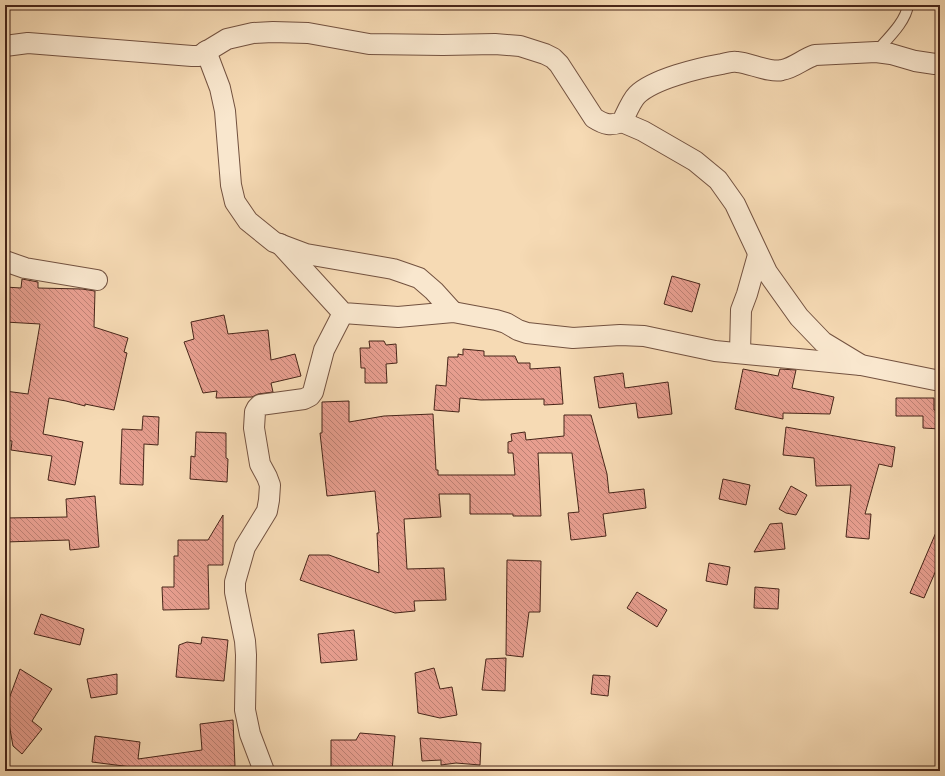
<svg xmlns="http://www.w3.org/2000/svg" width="945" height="776" viewBox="0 0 945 776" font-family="'EB Garamond',serif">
  <defs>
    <pattern id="building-back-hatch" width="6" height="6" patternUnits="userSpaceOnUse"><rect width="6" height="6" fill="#e79e8f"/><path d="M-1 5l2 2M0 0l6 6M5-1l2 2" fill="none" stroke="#bd8174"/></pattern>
  </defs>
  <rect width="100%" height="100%" fill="#f6dab4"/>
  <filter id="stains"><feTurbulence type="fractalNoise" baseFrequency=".005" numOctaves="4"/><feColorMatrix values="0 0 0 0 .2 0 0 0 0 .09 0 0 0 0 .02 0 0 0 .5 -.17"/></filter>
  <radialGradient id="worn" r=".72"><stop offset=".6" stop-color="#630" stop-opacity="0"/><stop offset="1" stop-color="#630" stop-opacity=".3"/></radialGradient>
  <!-- building -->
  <g fill="url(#building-back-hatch)" stroke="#472519">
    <path d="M 672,276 L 700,284 L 692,312 L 664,304 Z"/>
    <path d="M 22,279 L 38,282 L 38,288 L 82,289 L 95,291 L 94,327 L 128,338 L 124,352 L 127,353 L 114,410 L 85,404 L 85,406 L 66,401 L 49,398 L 43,434 L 83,442 L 75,485 L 48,480 L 52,456 L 11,450 L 12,441 L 5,440 L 5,391 L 28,394 L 40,324 L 5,322 L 5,287 L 21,288 Z"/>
    <path d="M 224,315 L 228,334 L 268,330 L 271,360 L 295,354 L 301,376 L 271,383 L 273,392 L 258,394 L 252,397 L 216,398 L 217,391 L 203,393 L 184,342 L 194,339 L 191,322 Z"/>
    <path d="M 369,341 L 384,341 L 386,345 L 396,344 L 397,363 L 386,364 L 387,383 L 365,383 L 365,368 L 361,368 L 360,348 L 370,348 Z"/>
    <path d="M 463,349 L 484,351 L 484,356 L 515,356 L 518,363 L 530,363 L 530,369 L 560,367 L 563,404 L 544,405 L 544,399 L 481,400 L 460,398 L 459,412 L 434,410 L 436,385 L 446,386 L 448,357 L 458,357 L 458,354 L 463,355 Z"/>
    <path d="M 743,369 L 778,376 L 780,369 L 796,370 L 792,388 L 834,397 L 830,414 L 783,413 L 783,419 L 735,409 Z"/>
    <path d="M 623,373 L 625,388 L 668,382 L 672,414 L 638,418 L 636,403 L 599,408 L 594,377 Z"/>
    <path d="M 896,398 L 934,398 L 934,410 L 940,410 L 940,429 L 923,428 L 923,416 L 896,416 Z"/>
    <path d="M 349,401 L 349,422 L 384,416 L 433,414 L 436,470 L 438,470 L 438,475 L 515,475 L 513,453 L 508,453 L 508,442 L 512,441 L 511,434 L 525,432 L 526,440 L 564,436 L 564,415 L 591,415 L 607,474 L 609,493 L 644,489 L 646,508 L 603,514 L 606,536 L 571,540 L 568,513 L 579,512 L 572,453 L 538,453 L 541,516 L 513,516 L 513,514 L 470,514 L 470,494 L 439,494 L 441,517 L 404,519 L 407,569 L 444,568 L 446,600 L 414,601 L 415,611 L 395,613 L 300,580 L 309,555 L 329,555 L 379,573 L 377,533 L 379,533 L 375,491 L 327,496 L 320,433 L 322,433 L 322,402 Z"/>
    <path d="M 143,416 L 159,417 L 158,445 L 144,444 L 143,485 L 120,484 L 122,429 L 142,430 Z"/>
    <path d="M 786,427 L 895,447 L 892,467 L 879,464 L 865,514 L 871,514 L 869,539 L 846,537 L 851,485 L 816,486 L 814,458 L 783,455 Z"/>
    <path d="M 196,432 L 226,433 L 226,458 L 228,459 L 227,482 L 190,479 L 191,456 L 195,457 Z"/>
    <path d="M 723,479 L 750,485 L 746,505 L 719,499 Z"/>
    <path d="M 791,486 L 807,495 L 796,515 L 786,513 L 779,509 Z"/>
    <path d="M 95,496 L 99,547 L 70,550 L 69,540 L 5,542 L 5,518 L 67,517 L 66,499 Z"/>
    <path d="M 223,515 L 223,565 L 208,565 L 209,609 L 163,610 L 162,587 L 174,587 L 174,556 L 178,556 L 178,540 L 208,540 Z"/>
    <path d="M 782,523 L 785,549 L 754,552 L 770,524 Z"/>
    <path d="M 940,523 L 940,561 L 924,598 L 910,593 Z"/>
    <path d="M 507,560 L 541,561 L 540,612 L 529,612 L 523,657 L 506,655 Z"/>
    <path d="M 709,563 L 730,567 L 727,585 L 706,581 Z"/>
    <path d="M 755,587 L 779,589 L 778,609 L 754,608 Z"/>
    <path d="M 637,592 L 667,610 L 657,627 L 627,608 Z"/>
    <path d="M 41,614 L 84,629 L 80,645 L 34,634 Z"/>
    <path d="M 354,630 L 357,660 L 321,663 L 318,634 Z"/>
    <path d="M 202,637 L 228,640 L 224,681 L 176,677 L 179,645 L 187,642 L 201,644 Z"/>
    <path d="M 506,658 L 505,691 L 482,690 L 486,659 Z"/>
    <path d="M 434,668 L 440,689 L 452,687 L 457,715 L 440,718 L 418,713 L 415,673 Z"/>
    <path d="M 20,669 L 52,689 L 32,721 L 42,729 L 22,754 L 13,746 L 6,707 Z"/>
    <path d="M 117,674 L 117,694 L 91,698 L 87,679 Z"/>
    <path d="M 593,675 L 610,676 L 608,696 L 591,694 Z"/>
    <path d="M 233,720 L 235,766 L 192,768 L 193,771 L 163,771 L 92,762 L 95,736 L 140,742 L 138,759 L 202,750 L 200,724 Z"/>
    <path d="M 360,733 L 395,736 L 392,771 L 331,771 L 331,740 L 356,740 Z"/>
    <path d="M 420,738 L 481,743 L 480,765 L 456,763 L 441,765 L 441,760 L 422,761 Z"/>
  </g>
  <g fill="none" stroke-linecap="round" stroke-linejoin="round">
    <defs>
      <path id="service" d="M 876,52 C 887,39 906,22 908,5"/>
      <g id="minor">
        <path d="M 5,46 L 28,43 L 192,56 L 199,56 L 227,39 L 253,33 L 273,32 L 308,33 L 369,44 L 443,45 L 495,44 L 520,46 L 545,54 L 553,58 L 559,64 L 594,118 C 605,125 611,126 622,122 C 626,114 631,101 637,95 C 653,79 699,68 722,64 C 727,63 732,61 737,62 C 750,63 770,73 782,70 C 794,68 803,59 815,55 L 876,52 L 891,54 L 915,61 L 935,64 L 940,63"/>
        <path d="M 206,51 L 220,88 L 225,111 L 231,185 L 235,202 L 248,221 L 274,242 L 306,254 L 393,269 L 419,278 L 434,291 L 453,312"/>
        <path d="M 622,122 L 643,131 L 695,161 L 718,180 L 735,204 L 767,272 L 799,317 L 823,342 L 861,365 L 940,381"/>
        <path d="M 280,244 L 343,313 L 398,317 L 453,312 L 496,320 L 506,323 L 518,330 L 527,333 L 573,338 L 620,335 L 644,336 L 715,351 L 861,365"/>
        <path d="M 5,261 L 25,268 L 97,280"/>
        <path d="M 740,353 L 741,310 L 747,294 L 758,255"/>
        <path d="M 264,771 L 250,734 L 245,710 L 246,655 L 245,641 L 235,592 L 235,582 L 245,547 L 267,511 L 269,500 L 270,485 L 267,477 L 260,464 L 254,428 L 255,412 L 257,408 L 260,405 L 304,399 L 310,396 L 313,392 L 324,350 L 343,313"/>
      </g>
    </defs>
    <!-- service casing -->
    <use href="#service" stroke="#735240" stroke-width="12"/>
    <!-- minor casing -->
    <use href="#minor" stroke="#735240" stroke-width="22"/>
    <!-- service -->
    <use href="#service" stroke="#f9e7ce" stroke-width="10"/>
    <!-- minor -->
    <use href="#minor" stroke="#f9e7ce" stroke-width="20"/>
  </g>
  <!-- margin -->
  <rect width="945" height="776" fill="none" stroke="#f6dab4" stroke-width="20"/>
  <rect x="6" y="6" width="933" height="764" fill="none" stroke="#472519" stroke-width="2"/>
  <rect x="10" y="10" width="925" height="756" fill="none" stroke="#472519"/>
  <rect width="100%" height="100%" filter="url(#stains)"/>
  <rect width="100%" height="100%" fill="url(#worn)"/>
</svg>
